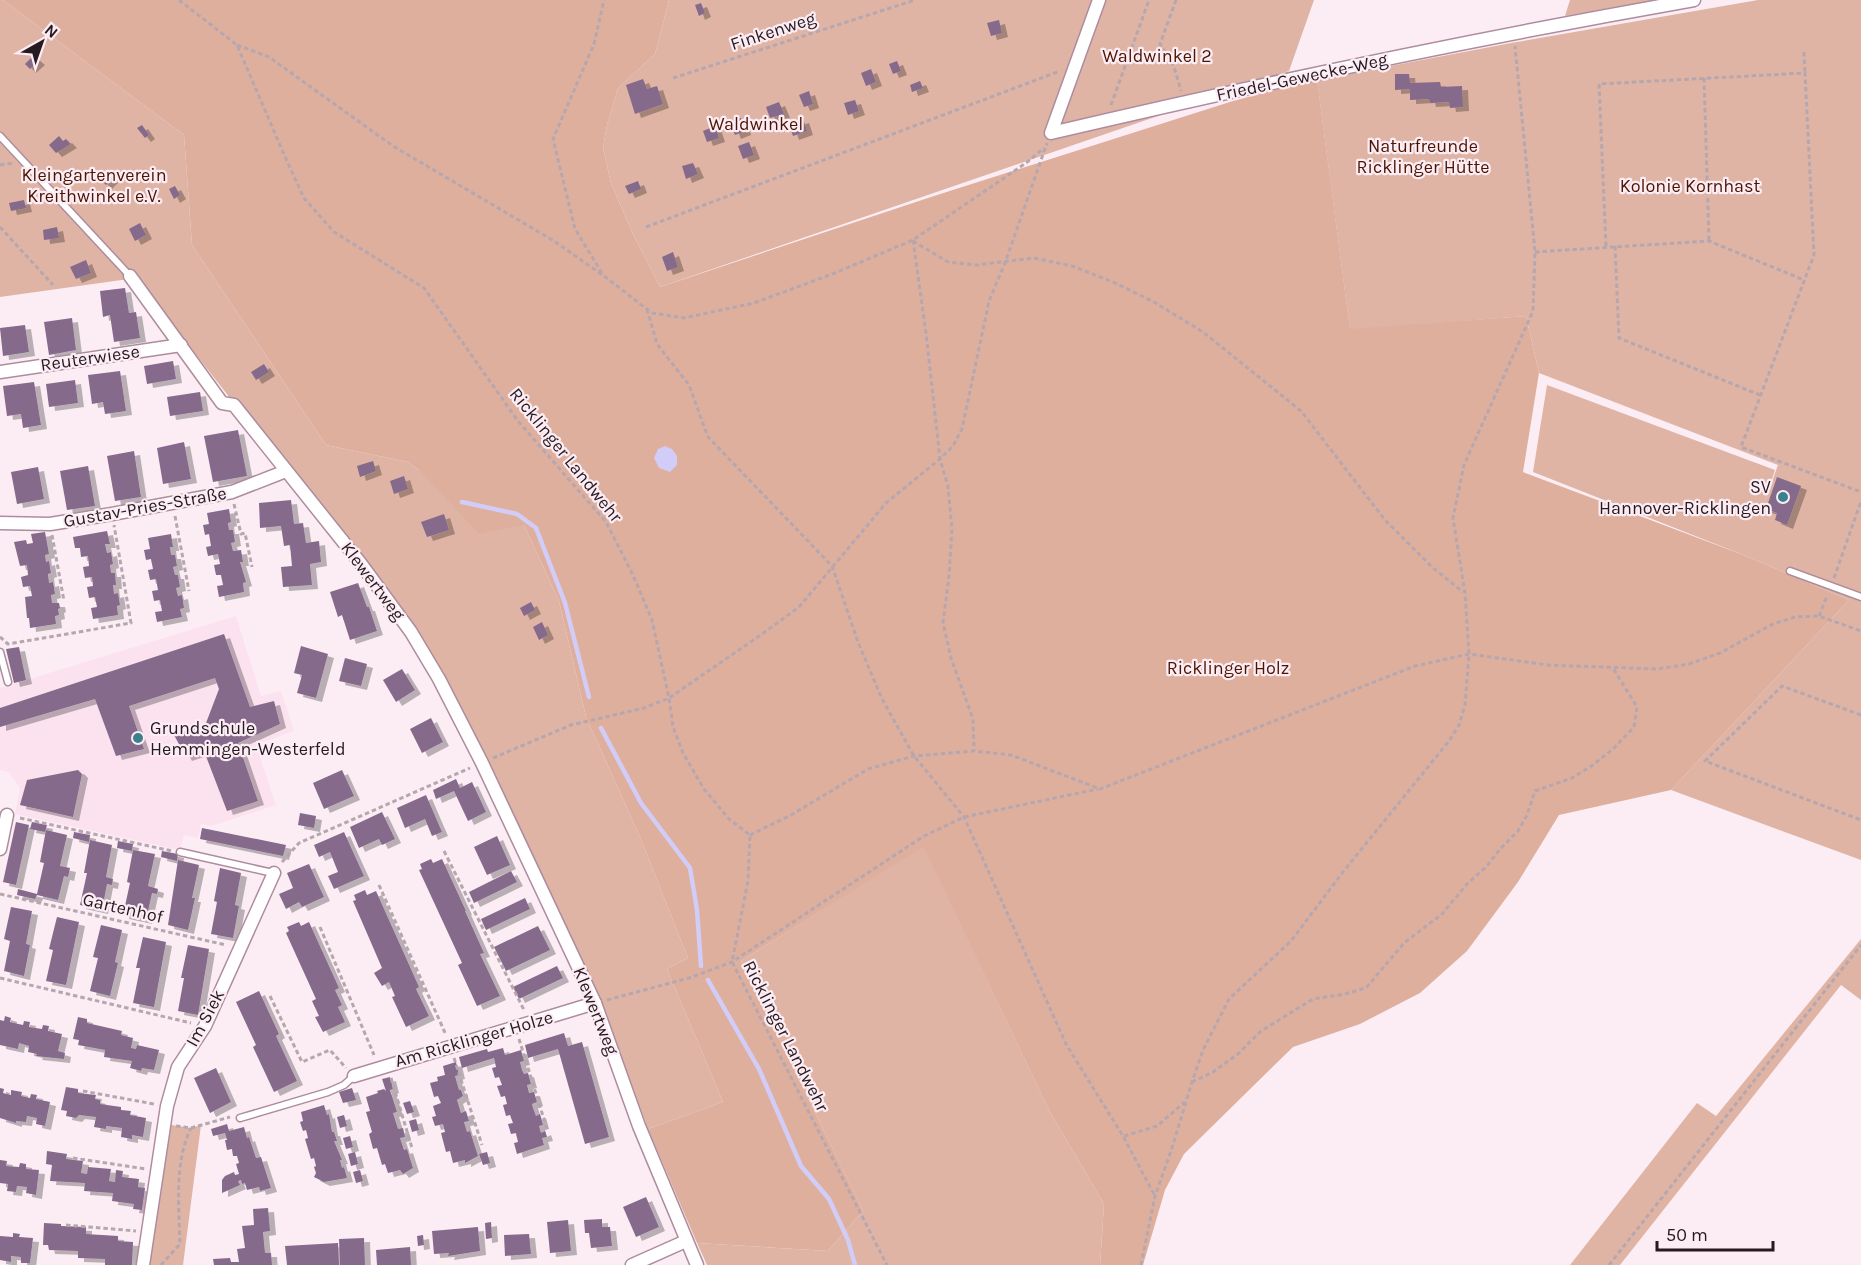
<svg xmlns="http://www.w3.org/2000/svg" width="1861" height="1265" viewBox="0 0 1861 1265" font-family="Karla,sans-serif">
  <defs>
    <filter id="shadow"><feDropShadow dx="6" dy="4" stdDeviation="0" flood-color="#0004"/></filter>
  </defs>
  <rect width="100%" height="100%" fill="#fcedf5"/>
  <!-- built -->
  <path fill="#fce1ef" d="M 236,616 L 261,696 L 281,691 L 294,731 L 256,745 L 276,805 L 212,826 L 201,824 L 198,838 L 184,835 L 180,850 L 15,814 L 20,788 L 9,772 L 0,770 L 0,688 Z"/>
  <!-- green -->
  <g fill="#dfb4a5">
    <path d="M 0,0 L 3,0 L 184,135 L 192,245 L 326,445 L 408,462 L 419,470 L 524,525 L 559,601 L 586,717 L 640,837 L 688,958 L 667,969 L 723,1102 L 648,1129 L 599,998 L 485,755 L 420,638 L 371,569 L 283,455 L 278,455 L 236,399 L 230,398 L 136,278 L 0,297 Z"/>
    <path d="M 669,0 L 1314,0 L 1289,71 L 660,287 L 632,232 L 611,183 L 603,148 L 607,125 L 618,88 L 655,54 Z"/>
    <path d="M 1570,0 L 1656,0 L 1565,16 Z"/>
    <path d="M 1758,0 L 1861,0 L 1861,860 L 1671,790 L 1849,600 L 1746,556 L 1533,472 L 1547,385 L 1775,470 L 1765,501 L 1778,465 L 1539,373 L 1526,316 L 1350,330 L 1317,80 L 1511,43 Z"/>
    <path d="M 923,846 L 1050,1112 L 1104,1204 L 1100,1265 L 707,1265 L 697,1243 L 828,1251 L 863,1211 L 741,961 Z"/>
    <path d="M 1861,939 L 1861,1000 L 1841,985 L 1620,1265 L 1570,1265 L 1697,1103 L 1716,1116 Z"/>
    <path d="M 165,1124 L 191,1128 L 201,1125 L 183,1265 L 143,1265 Z"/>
  </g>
  <!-- forest -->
  <path fill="#dfaf9e" d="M 3,0 L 669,0 L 655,54 L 618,88 L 607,125 L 603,148 L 611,183 L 632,232 L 660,287 L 934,196 L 1233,101 L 1317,79 L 1350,329 L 1526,316 L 1539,373 L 1523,472 L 1746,556 L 1849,600 L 1671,790 L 1559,815 L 1518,882 L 1467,951 L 1420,993 L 1360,1024 L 1293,1047 L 1184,1154 L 1165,1190 L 1143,1265 L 1100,1265 L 1104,1204 L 1050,1112 L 923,847 L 741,961 L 863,1211 L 828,1251 L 697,1243 L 648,1129 L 723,1102 L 667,969 L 688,958 L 640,837 L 586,717 L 559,601 L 524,525 L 479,534 L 419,470 L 408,462 L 326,445 L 192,245 L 184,135 Z"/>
  <!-- water -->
  <path fill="#d2ccf8" d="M 665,446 L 672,449 L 677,456 L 677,465 L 670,472 L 659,468 L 654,458 L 658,449 Z"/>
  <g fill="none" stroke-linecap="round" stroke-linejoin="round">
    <!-- stream -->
    <g stroke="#d2ccf8" stroke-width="4.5">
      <path d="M 462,502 L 517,514 L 536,528 L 565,603 L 589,697"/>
      <path d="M 601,728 L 641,803 L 690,868 L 697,910 L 701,966"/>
      <path d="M 708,980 L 759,1069 L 801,1166 L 829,1199 L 848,1240 L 855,1265"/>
    </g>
  </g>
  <!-- building -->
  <g fill="#856a8c" filter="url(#shadow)">
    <path d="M 701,3 L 705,13 L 699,16 L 695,5 Z"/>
    <path d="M 999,20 L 1002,33 L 991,36 L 987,23 Z"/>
    <path d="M 33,56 L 39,61 L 30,69 L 25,64 Z"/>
    <path d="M 897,61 L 901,71 L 893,74 L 889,64 Z"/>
    <path d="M 871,69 L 876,82 L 866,86 L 861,73 Z"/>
    <path d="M 1395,74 L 1409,74 L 1410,83 L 1440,82 L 1441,87 L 1462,86 L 1463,107 L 1450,108 L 1449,102 L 1430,103 L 1429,99 L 1410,100 L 1410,89 L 1395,90 Z"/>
    <path d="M 643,79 L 647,89 L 657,86 L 663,104 L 635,114 L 626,85 Z"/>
    <path d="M 920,81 L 923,88 L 912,92 L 910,85 Z"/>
    <path d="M 809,91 L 813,104 L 804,107 L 799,95 Z"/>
    <path d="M 855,100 L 859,111 L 848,115 L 844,103 Z"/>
    <path d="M 779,102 L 784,114 L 770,118 L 766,107 Z"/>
    <path d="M 741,118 L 745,131 L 735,135 L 730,122 Z"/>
    <path d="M 803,119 L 807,131 L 793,136 L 789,124 Z"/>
    <path d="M 142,125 L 149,135 L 145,138 L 137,128 Z"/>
    <path d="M 715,126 L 719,138 L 707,142 L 703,131 Z"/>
    <path d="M 59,136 L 63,141 L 66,139 L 71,144 L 56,153 L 49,145 Z"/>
    <path d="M 749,142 L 754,155 L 743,159 L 738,146 Z"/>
    <path d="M 693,163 L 698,174 L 686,179 L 682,166 Z"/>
    <path d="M 106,173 L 112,179 L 106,185 L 100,179 Z"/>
    <path d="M 638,181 L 641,189 L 629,194 L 625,186 Z"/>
    <path d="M 175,186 L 180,195 L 174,199 L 169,189 Z"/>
    <path d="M 24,200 L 26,208 L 11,211 L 9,203 Z"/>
    <path d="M 140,223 L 146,235 L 135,241 L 129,229 Z"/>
    <path d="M 57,227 L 59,238 L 44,240 L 43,230 Z"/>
    <path d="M 673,252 L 678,267 L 667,271 L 662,257 Z"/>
    <path d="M 86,260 L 91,273 L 76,279 L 70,267 Z"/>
    <path d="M 125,288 L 129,313 L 136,312 L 140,338 L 114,342 L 110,315 L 103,317 L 100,291 Z"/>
    <path d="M 72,318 L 76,350 L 49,355 L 44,322 Z"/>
    <path d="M 25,325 L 29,352 L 3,356 L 0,328 Z"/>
    <path d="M 173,361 L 176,379 L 147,384 L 144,366 Z"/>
    <path d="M 264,364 L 269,372 L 256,380 L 251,372 Z"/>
    <path d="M 120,371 L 126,411 L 105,414 L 103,402 L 92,404 L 88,375 Z"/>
    <path d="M 75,380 L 78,403 L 49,407 L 46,384 Z"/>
    <path d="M 34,382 L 41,425 L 23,428 L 21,414 L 7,416 L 3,386 Z"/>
    <path d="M 200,392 L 203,411 L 170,416 L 167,397 Z"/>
    <path d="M 238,430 L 247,476 L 213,482 L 204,436 Z"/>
    <path d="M 184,442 L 191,479 L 163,484 L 157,448 Z"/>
    <path d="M 134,451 L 141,497 L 115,501 L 107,456 Z"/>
    <path d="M 373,461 L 376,471 L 360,477 L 357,466 Z"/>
    <path d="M 88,466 L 95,506 L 67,510 L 60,471 Z"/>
    <path d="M 38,467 L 44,499 L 17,504 L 11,472 Z"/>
    <path d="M 404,476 L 408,489 L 394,494 L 390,481 Z"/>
    <path d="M 1777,477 L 1801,486 L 1787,525 L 1775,520 L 1777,513 L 1766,509 Z"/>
    <path d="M 291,500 L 294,524 L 303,523 L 306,543 L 319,541 L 321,562 L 310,564 L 312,585 L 283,587 L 281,567 L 292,566 L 290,545 L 284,546 L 281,526 L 260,528 L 259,503 Z"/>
    <path d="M 229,509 L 231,522 L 228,523 L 229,530 L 233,530 L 235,542 L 231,543 L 233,551 L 241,550 L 243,562 L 240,562 L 246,582 L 243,583 L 244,592 L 219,597 L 217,586 L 223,585 L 221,575 L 216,575 L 214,565 L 220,564 L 218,554 L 208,556 L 206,547 L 211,546 L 209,534 L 205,535 L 203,525 L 209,524 L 207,513 Z"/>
    <path d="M 444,514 L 449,530 L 427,537 L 421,522 Z"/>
    <path d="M 107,531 L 110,544 L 105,544 L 107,553 L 111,552 L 113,564 L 110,565 L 111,573 L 115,573 L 116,585 L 113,585 L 114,594 L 118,593 L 120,605 L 117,606 L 118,615 L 93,619 L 91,608 L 97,607 L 95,597 L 89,598 L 87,587 L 93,586 L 92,577 L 85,578 L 83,567 L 89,566 L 88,556 L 81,557 L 80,548 L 75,548 L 73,537 Z"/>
    <path d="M 45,532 L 49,554 L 45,555 L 46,562 L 49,561 L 51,573 L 48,574 L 49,583 L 53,582 L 55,594 L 51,595 L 52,603 L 59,603 L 60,608 L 58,609 L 59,615 L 55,616 L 56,624 L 30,628 L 29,618 L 27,618 L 25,597 L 32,596 L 30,586 L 23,587 L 21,577 L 28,575 L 27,565 L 20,566 L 14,542 L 26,540 L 27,544 L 33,543 L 31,534 Z"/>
    <path d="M 171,534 L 173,547 L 170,547 L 171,555 L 175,555 L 177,566 L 173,567 L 175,575 L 178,575 L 180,587 L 176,588 L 178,596 L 182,595 L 184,608 L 180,609 L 182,617 L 157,622 L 155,612 L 162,611 L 160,600 L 154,601 L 152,591 L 158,590 L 156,579 L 150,580 L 148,570 L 153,569 L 151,559 L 146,560 L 144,550 L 150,549 L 148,538 Z"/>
    <path d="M 358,583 L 367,607 L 369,607 L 377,631 L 350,640 L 342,615 L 338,617 L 330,592 Z"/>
    <path d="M 531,602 L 535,610 L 524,616 L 520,608 Z"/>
    <path d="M 542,622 L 548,635 L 539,640 L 533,627 Z"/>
    <path d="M 224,634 L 250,707 L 274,701 L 280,724 L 238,743 L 258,801 L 227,811 L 204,751 L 186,757 L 174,735 L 206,723 L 219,689 L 215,678 L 129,706 L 144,749 L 116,756 L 95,699 L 0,727 L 0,708 Z"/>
    <path d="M 301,646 L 328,654 L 316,698 L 297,693 L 302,675 L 294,673 Z"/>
    <path d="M 19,647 L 26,680 L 14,683 L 6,649 Z"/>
    <path d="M 345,658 L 367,664 L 361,686 L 339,681 Z"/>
    <path d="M 402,669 L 415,690 L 396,702 L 383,680 Z"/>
    <path d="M 431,718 L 443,742 L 422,753 L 410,729 Z"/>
    <path d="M 78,770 L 82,774 L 73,817 L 20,805 L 27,780 Z"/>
    <path d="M 342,770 L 354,796 L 324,809 L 313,783 Z"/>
    <path d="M 456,779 L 460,788 L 472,782 L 486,812 L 468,821 L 454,791 L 436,799 L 433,790 Z"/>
    <path d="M 426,795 L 442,832 L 432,836 L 425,819 L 405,828 L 397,808 Z"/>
    <path d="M 382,812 L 395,839 L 382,845 L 379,839 L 359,848 L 350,827 Z"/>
    <path d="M 300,813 L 316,816 L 314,828 L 298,825 Z"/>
    <path d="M 16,822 L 29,825 L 16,885 L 3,882 Z"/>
    <path d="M 32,822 L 47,825 L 45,832 L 30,829 Z"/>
    <path d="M 202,828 L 286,845 L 283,856 L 200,839 Z"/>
    <path d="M 46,830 L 67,835 L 60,866 L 70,868 L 68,877 L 64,876 L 58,900 L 37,895 L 35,899 L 17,895 L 18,889 L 37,894 L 44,863 L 40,862 Z"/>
    <path d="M 74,832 L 90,835 L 89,842 L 73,838 Z"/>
    <path d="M 344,832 L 364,876 L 334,889 L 328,876 L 338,872 L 330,852 L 319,857 L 314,845 Z"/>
    <path d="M 497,836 L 510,865 L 487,875 L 474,847 Z"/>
    <path d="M 90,840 L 112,845 L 106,877 L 113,879 L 112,885 L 107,884 L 102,910 L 80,905 L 87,873 L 84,873 Z"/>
    <path d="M 118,841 L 133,844 L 132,851 L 117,848 Z"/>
    <path d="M 133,850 L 155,854 L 148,886 L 158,889 L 157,894 L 152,893 L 146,920 L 123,915 L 130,883 L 127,882 Z"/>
    <path d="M 162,851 L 178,854 L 177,861 L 161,857 Z"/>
    <path d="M 431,859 L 433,863 L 442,859 L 466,911 L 465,911 L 484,953 L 480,954 L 500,996 L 477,1006 L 458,965 L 462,963 L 419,870 L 422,869 L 420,864 Z"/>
    <path d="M 178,860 L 199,865 L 192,898 L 195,898 L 188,930 L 168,925 Z"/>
    <path d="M 309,864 L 324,897 L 302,907 L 299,902 L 286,909 L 279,894 L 293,888 L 287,873 Z"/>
    <path d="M 220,868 L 241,873 L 235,905 L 239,906 L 233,938 L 211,934 L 217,902 L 214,901 Z"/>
    <path d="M 511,871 L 517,882 L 474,903 L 469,892 Z"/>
    <path d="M 365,890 L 367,895 L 376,891 L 419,987 L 416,989 L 429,1016 L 406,1027 L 392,997 L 395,996 L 389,982 L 382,986 L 374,973 L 382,968 L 353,901 L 356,900 L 354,895 Z"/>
    <path d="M 525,898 L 530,909 L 486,930 L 481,919 Z"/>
    <path d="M 11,907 L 32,911 L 26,944 L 30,945 L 24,976 L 4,971 L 10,941 L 4,939 Z"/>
    <path d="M 57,917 L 79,922 L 66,985 L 46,981 L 53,950 L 49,949 Z"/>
    <path d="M 299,922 L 301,926 L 309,922 L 339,988 L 335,990 L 342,1005 L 338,1007 L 345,1022 L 323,1032 L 315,1017 L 319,1016 L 312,1001 L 316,999 L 286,933 L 289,931 L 287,927 Z"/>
    <path d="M 101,925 L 122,930 L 115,962 L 118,963 L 110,996 L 90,991 L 98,958 L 93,957 Z"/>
    <path d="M 538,926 L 550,950 L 506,971 L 494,947 Z"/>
    <path d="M 143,937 L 166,942 L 154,1007 L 133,1003 L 140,968 L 136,968 Z"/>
    <path d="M 188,945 L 209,949 L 198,1015 L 178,1011 L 184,978 L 181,978 Z"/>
    <path d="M 557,966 L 563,978 L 519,999 L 513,987 Z"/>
    <path d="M 259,991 L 279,1034 L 276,1036 L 297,1081 L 274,1092 L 253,1047 L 256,1045 L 236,1002 Z"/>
    <path d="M 5,1016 L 11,1018 L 10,1022 L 23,1025 L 24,1021 L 30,1022 L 29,1027 L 42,1029 L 43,1025 L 49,1026 L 48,1031 L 62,1034 L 58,1051 L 65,1053 L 64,1059 L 36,1056 L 37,1054 L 28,1052 L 29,1046 L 19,1043 L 18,1049 L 0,1045 L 0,1020 L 4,1021 Z"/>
    <path d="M 78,1017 L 87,1019 L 87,1023 L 122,1031 L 121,1035 L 133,1038 L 131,1048 L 136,1049 L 137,1045 L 159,1050 L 154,1070 L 142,1068 L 141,1071 L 130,1068 L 132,1061 L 104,1057 L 105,1050 L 78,1045 L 79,1040 L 73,1039 Z"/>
    <path d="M 564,1033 L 568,1046 L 582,1042 L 609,1137 L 585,1144 L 558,1049 L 528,1058 L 525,1045 Z"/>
    <path d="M 503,1048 L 505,1055 L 521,1050 L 524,1061 L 520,1062 L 522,1070 L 524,1074 L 528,1073 L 531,1084 L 527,1085 L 529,1093 L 534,1092 L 537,1102 L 532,1104 L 533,1108 L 536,1116 L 540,1114 L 543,1125 L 539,1126 L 541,1133 L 545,1131 L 547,1137 L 542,1138 L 544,1145 L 517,1154 L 514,1143 L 518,1142 L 516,1133 L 511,1134 L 508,1124 L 513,1123 L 510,1115 L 506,1116 L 503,1105 L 507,1104 L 505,1096 L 501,1097 L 497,1086 L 502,1085 L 499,1077 L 495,1078 L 492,1068 L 496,1067 L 494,1058 L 462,1068 L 459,1057 L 487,1049 L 488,1052 Z"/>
    <path d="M 456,1062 L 459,1075 L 455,1076 L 459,1090 L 461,1090 L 463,1096 L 457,1100 L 461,1113 L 466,1111 L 469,1121 L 464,1122 L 467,1132 L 470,1131 L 478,1156 L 465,1163 L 465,1160 L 453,1163 L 450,1151 L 446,1152 L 441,1133 L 445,1132 L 443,1124 L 435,1126 L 432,1117 L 436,1116 L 433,1106 L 441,1103 L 438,1096 L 434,1097 L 430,1083 L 438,1081 L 437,1077 L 445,1075 L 443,1066 Z"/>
    <path d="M 216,1068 L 231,1102 L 210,1113 L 194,1078 Z"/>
    <path d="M 390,1077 L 393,1089 L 390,1090 L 397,1112 L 393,1113 L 398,1129 L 403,1128 L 405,1137 L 400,1138 L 404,1150 L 407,1149 L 413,1168 L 403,1174 L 400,1170 L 388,1173 L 385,1164 L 382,1165 L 377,1148 L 373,1149 L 369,1134 L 372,1132 L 366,1112 L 370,1111 L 366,1097 L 378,1093 L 377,1091 L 384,1089 L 386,1091 L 382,1079 Z"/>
    <path d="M 66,1087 L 78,1089 L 78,1093 L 96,1095 L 95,1099 L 100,1100 L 100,1104 L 121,1107 L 121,1110 L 131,1111 L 130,1115 L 146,1118 L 143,1137 L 132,1135 L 132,1139 L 121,1137 L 122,1128 L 106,1126 L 106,1129 L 94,1127 L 96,1117 L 79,1115 L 76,1118 L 66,1116 L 67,1111 L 61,1110 Z"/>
    <path d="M 0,1088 L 4,1089 L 3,1093 L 11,1095 L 11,1090 L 22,1092 L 21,1096 L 30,1098 L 31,1094 L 37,1095 L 36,1099 L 50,1102 L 45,1126 L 36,1124 L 37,1118 L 27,1116 L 26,1122 L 16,1121 L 16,1123 L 0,1118 Z"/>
    <path d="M 352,1088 L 356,1100 L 343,1103 L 339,1092 Z"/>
    <path d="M 410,1101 L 414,1112 L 407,1114 L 403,1103 Z"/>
    <path d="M 324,1105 L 327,1115 L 329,1114 L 332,1132 L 334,1132 L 337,1141 L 334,1141 L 342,1160 L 340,1160 L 342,1168 L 344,1167 L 347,1178 L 324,1182 L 314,1177 L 316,1173 L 314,1167 L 316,1166 L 314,1158 L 311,1159 L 305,1139 L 308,1138 L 306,1130 L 303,1131 L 300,1122 L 303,1121 L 301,1112 Z"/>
    <path d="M 344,1115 L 347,1126 L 340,1128 L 337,1117 Z"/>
    <path d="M 416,1119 L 419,1130 L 412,1132 L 409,1121 Z"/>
    <path d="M 227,1124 L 229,1131 L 244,1127 L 247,1138 L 249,1137 L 256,1158 L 261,1157 L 271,1188 L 260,1191 L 259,1187 L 247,1190 L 245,1183 L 242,1184 L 241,1180 L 238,1181 L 240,1185 L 222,1193 L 222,1180 L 225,1176 L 234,1172 L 235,1175 L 239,1174 L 236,1164 L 239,1163 L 237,1156 L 233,1156 L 232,1149 L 227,1150 L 225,1140 L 227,1140 L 225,1133 L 213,1136 L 211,1129 Z"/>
    <path d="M 350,1136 L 353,1147 L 346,1149 L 343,1138 Z"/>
    <path d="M 47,1151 L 67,1154 L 66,1159 L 83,1161 L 81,1173 L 87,1174 L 88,1167 L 111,1169 L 109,1181 L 115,1182 L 116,1170 L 123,1171 L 122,1177 L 139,1179 L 138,1187 L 145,1188 L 142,1210 L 133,1209 L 134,1204 L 112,1201 L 113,1193 L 84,1191 L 85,1183 L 50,1181 L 52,1165 L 46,1164 Z"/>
    <path d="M 355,1152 L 358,1164 L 351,1166 L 348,1154 Z"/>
    <path d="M 487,1152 L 490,1163 L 483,1165 L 479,1154 Z"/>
    <path d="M 0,1160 L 7,1161 L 6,1166 L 19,1167 L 20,1163 L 26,1164 L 26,1169 L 39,1170 L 36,1195 L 26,1193 L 27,1187 L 17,1186 L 16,1192 L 7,1191 L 8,1184 L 0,1183 Z"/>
    <path d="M 360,1170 L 363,1181 L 356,1183 L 353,1172 Z"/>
    <path d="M 646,1197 L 659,1227 L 636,1237 L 623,1207 Z"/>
    <path d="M 268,1208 L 270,1231 L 263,1232 L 265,1253 L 271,1253 L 272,1265 L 214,1265 L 213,1259 L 230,1258 L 231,1262 L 239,1262 L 237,1249 L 245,1248 L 242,1226 L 254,1225 L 253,1209 Z"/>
    <path d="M 602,1219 L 602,1227 L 610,1227 L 612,1246 L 591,1248 L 589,1233 L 585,1233 L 584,1220 Z"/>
    <path d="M 568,1220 L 571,1251 L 550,1253 L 547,1222 Z"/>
    <path d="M 491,1222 L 492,1238 L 486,1239 L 485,1223 Z"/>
    <path d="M 44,1223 L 61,1224 L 61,1226 L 86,1227 L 86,1234 L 118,1236 L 118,1241 L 133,1242 L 132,1265 L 105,1265 L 105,1259 L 78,1258 L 78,1251 L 49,1250 L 48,1245 L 43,1245 Z"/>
    <path d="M 478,1227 L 480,1251 L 448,1256 L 449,1253 L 434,1254 L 432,1231 Z"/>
    <path d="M 13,1233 L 20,1234 L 19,1237 L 33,1238 L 30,1263 L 21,1263 L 21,1257 L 11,1256 L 11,1262 L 0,1260 L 0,1236 L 13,1237 Z"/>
    <path d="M 529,1234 L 531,1254 L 505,1256 L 504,1235 Z"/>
    <path d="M 423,1235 L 424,1245 L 418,1246 L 417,1236 Z"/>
    <path d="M 364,1238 L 365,1265 L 340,1265 L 339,1239 Z"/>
    <path d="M 338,1243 L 339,1265 L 287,1265 L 285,1246 Z"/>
    <path d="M 410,1247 L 411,1265 L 377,1265 L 376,1250 Z"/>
  </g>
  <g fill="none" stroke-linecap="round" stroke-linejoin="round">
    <defs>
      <g id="lane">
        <path d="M 0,136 L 130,276"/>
        <path d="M 1790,571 L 1861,597"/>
        <path d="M 0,652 L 8,682"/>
        <path d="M 180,852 L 273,873"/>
        <path d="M 240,1118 L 328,1092 L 344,1085 L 354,1076"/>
      </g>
      <g id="street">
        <path d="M 1099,0 L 1051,133 C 1264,83 1478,38 1694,0"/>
        <path d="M 130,276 L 222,403 L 234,405 L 361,564 L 411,632 L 439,679 L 482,763 L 595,1003 L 639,1126 L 697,1265"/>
        <path d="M 0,372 L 181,345"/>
        <path d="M 0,523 L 50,524 L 112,514 L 232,492 L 286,471"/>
        <path d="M 0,849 L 7,815"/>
        <path d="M 354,1076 L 595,1003"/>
        <path d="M 143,1265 L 167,1106 L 178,1067 L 205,1026 L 274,873"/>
        <path d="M 632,1265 L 686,1241"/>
      </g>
    </defs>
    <!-- lane casing -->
    <use href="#lane" stroke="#ae8c9e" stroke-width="9"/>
    <!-- street casing -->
    <use href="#street" stroke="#ae8c9e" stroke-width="15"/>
    <!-- path -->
    <g stroke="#b6a7af" stroke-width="3" stroke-dasharray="4.5 3" stroke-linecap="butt">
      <path d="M 179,0 L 237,45 L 286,159 L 304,198 L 334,232 L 424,288 L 518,421 L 606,522 L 633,575 L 652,620 L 669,698 L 673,727 L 683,753 L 704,789 L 729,819 L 750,835 L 748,881 L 732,962 L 887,1265"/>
      <path d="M 1176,0 L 1160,44 L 1174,67 L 1181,91"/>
      <path d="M 237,45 L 269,57 L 393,146 L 554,241 L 604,276 L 652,313 L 684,318 L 754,303 L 835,273 L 913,240 L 1026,163 L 1044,148"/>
      <path d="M 1804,52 L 1805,73"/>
      <path d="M 673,78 L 915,0"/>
      <path d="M 1704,78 L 1709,241"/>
      <path d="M 1111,105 L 1149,0"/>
      <path d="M 0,165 L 13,163"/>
      <path d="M 0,227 L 53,285"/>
      <path d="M 646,227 L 1060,71"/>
      <path d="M 913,240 L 926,333 L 940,459 L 948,486 L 952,530 L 949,576 L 943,623 L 951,658 L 973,719 L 974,751"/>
      <path d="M 913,241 L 948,262 L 976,265 L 1034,258 L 1072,266 L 1113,282 L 1154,302 L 1203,332 L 1301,411 L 1385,520 L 1432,567 L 1463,592"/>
      <path d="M 1606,246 L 1599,84 L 1805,73 L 1814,255 L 1741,447 L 1861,492"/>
      <path d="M 1615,246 L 1619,338 L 1760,395"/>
      <path d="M 1535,252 L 1709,241 L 1804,280"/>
      <path d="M 602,273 L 575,229 L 553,139 L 594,44 L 604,0"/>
      <path d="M 647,309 L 657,344 L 689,385 L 708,437 L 832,566 L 858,642 L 882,699 L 914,756 L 964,817 L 1066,1044 L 1123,1136 L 1155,1196"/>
      <path d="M 234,504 L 241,534 L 245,533 L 252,567"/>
      <path d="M 175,516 L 189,591"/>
      <path d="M 52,535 L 64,601"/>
      <path d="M 1834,578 L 1861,501"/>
      <path d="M 1819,616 L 1827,596"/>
      <path d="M 0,637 L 8,644 L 131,623 L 114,525"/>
      <path d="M 1861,715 L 1782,686 L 1705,761 L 1861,820"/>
      <path d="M 493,758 L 571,725 L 644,708 L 669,698 L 762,634 L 799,607 L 886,503 L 940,459 L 953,446 L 962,429 L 989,301 L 1005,263 L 1047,143"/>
      <path d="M 20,818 L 172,851"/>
      <path d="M 750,835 L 791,815 L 868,769 L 914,756 L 974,751 L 1011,755 L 1100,789 L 1415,666 L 1469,654 L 1548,665 L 1657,669 L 1689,664 L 1720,653 L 1773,624 L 1795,617 L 1819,616 L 1861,631"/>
      <path d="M 444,851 L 524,1010"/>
      <path d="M 282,862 L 299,843 L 470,768"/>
      <path d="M 379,885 L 446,1035"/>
      <path d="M 0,894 L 226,945"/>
      <path d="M 320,927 L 374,1055"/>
      <path d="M 0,978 L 191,1023"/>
      <path d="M 270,996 L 302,1062 L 330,1050 L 346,1068"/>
      <path d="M 607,1000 L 689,978 L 732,962 L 924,836 L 964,817 L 1098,789"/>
      <path d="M 519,1039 L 547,1129"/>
      <path d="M 454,1058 L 482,1145"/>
      <path d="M 391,1078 L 412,1148"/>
      <path d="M 1192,1082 L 1213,1072 L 1238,1054 L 1261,1031 L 1313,999 L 1345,994 L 1366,988 L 1404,943 L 1442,914 L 1467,884 L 1487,866 L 1500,849 L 1518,831 L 1527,815 L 1535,791 L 1572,778 L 1593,765 L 1614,748 L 1634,727 L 1637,707 L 1613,668"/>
      <path d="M 83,1091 L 154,1104"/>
      <path d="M 176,1126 L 191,1128 L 230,1117"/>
      <path d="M 1124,1136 L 1157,1126 L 1185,1102"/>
      <path d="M 73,1158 L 146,1169"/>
      <path d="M 66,1225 L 136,1231"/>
      <path d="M 161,1265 L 180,1244 C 179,1206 174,1163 191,1128"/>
      <path d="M 1141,1265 L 1155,1196 L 1171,1151 L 1192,1082 L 1203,1050 L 1229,999 L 1291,941 L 1343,872 L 1449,741 L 1459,725 L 1465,705 L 1469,654 L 1465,593 L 1453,518 L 1464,465 L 1533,311 L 1535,252 L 1515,46"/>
      <path d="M 1609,1265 L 1861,945"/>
    </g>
    <!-- lane -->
    <use href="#lane" stroke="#fff" stroke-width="6"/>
    <!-- street -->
    <use href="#street" stroke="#fff" stroke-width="12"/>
  </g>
  <!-- markers -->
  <g fill="#3a818c" stroke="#fcedf5" stroke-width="2">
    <circle cx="1783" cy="497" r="6"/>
    <circle cx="138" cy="738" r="6"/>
  </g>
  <g text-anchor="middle" stroke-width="4.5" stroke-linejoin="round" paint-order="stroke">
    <!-- street labels -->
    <g font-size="18" fill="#261920" stroke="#fcedf5">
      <text transform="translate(773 31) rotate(-18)" y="6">Finkenweg</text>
      <text transform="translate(1302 77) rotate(-12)" y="6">Friedel-Gewecke-Weg</text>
      <text transform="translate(90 358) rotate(-8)" y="6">Reuterwiese</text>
      <text transform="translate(566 455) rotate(51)" y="6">Ricklinger Landwehr</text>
      <text transform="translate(145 507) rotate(-10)" y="6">Gustav-Pries-Straße</text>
      <text transform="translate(373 581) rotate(53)" y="6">Klewertweg</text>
      <text transform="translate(123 908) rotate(13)" y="6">Gartenhof</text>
      <text transform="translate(596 1011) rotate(68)" y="6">Klewertweg</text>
      <text transform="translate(205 1018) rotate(-62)" y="6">Im Siek</text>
      <text transform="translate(786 1036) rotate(63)" y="6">Ricklinger Landwehr</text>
      <text transform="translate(474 1039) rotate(-16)" y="6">Am Ricklinger Holze</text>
    </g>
    <!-- park labels -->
    <g font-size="18" fill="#4c1400" stroke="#fcedf5">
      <text x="1157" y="62">Waldwinkel 2</text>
      <text x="756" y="130">Waldwinkel</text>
      <text x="1423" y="152">Naturfreunde<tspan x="1423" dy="21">Ricklinger Hütte</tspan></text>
      <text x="94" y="181">Kleingartenverein<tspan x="94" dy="21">Kreithwinkel e.V.</tspan></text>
      <text x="1690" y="192">Kolonie Kornhast</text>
      <text x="1228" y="674">Ricklinger Holz</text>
    </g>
    <!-- poi labels -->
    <g font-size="18" fill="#261920" stroke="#fcedf5" text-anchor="end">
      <text x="1771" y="493">SV<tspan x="1771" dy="21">Hannover-Ricklingen</tspan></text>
      <text x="150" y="734" text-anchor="start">Grundschule<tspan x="150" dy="21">Hemmingen-Westerfeld</tspan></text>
    </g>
  </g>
  <!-- north arrow -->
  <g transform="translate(42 42) rotate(40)" stroke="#fcedf5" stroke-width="4.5" paint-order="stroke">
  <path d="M0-4.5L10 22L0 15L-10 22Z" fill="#261920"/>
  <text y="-9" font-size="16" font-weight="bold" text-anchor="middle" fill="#261920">N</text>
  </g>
  <!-- scale -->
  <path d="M1657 1241v9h116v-9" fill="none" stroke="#261920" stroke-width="3"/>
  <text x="1666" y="1241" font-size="18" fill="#261920" stroke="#fcedf5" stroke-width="4.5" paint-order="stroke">50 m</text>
</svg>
